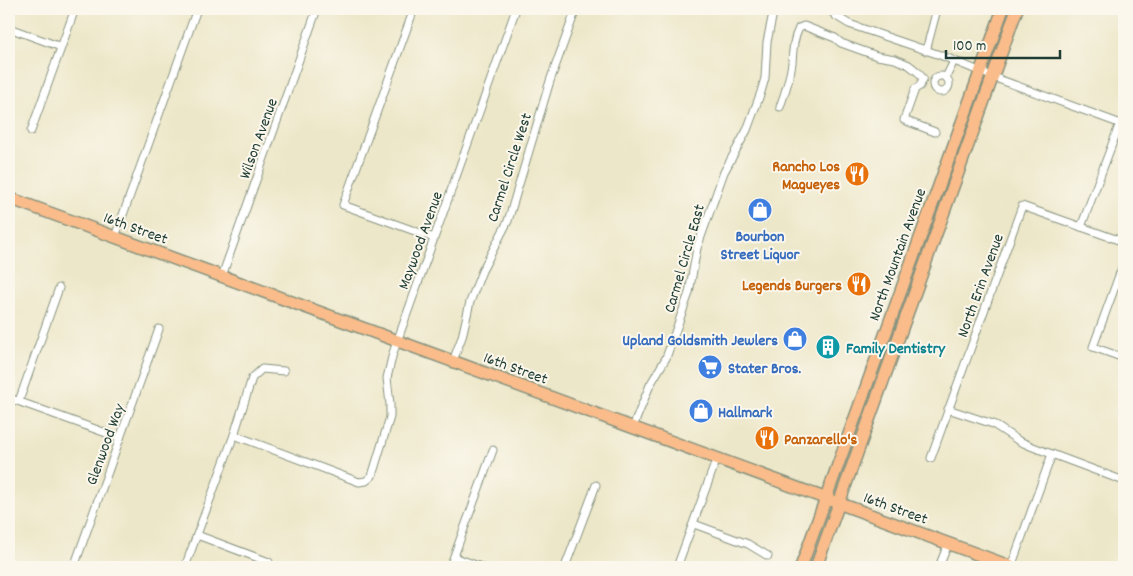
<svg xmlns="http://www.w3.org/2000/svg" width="1133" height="576" viewBox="0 0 1133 576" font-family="Dekko,sans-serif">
  <rect width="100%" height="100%" fill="#fbf7ec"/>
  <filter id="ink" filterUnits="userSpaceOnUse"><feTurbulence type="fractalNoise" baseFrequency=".02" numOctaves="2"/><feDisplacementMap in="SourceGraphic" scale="10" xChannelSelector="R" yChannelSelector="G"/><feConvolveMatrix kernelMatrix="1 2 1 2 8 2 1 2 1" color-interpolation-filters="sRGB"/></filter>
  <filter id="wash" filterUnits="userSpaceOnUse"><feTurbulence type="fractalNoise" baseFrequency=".0096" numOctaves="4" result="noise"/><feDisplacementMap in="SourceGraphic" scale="20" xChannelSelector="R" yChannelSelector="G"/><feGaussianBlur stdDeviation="1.12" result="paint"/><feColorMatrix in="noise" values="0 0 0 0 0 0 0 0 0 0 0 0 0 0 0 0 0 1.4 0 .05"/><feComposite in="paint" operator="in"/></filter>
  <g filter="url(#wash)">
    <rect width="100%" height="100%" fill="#ede7c9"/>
  </g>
  <g filter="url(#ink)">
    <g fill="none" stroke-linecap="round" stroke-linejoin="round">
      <defs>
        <g id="minor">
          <path d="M 414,9 L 343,205 L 434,238"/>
          <path d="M 829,9 L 836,16 L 849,24 L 940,55 L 1001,80 L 1124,125"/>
          <path d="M 9,28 L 61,47"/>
          <path d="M 926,51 L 937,9"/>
          <circle cx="941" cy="84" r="8"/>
          <path d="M 946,77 L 954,61"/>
          <path d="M 923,79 L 920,86 L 915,89 L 904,120 L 935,132"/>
          <path d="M 780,107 C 785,93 790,78 792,63 C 793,50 793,40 799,28 L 804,26 L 835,38 L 841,43 L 877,56 L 895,59 L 909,65 L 919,73 L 923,79"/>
          <path d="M 31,131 L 75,9"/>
          <path d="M 1081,227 L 1120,123"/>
          <path d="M 115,237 L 197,9"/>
          <path d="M 1124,262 L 1093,347 L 1124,358"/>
          <path d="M 222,276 L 317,9"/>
          <path d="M 453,361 L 462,337 L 470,302 L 482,271 L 508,221 L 550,81 L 576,9"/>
          <path d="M 9,398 L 120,438"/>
          <path d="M 19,401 L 59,288"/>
          <path d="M 948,409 L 993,424 L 1019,441 L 1033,447 L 1124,481"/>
          <path d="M 633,427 L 650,385 L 666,358 L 689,293 L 697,248 L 724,172 L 747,130 L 761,92 L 765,78 L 767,42 L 773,13 L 772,9"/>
          <path d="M 234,435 L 359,482 L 366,481 L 372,476 L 390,417 L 390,404 L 387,378 L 393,353 L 516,9"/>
          <path d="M 931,458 L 1022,206 L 1124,242"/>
          <path d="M 694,524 L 748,544 L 768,556"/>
          <path d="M 197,535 L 269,562"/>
          <path d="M 454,557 L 481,567"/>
          <path d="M 74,567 L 159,329"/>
          <path d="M 185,567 L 234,435 L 252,378 L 262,369 L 284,371"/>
          <path d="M 450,567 L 493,450"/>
          <path d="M 565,567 L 596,485"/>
          <path d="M 677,567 L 717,458"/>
          <path d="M 939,567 L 948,544"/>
          <path d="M 1011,567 L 1052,454"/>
        </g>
        <g id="primary">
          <path d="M 9,198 L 1012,567"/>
          <path d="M 801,567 L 1003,9"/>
          <path d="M 816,567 L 1017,9"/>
        </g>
      </defs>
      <!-- minor casing -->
      <use href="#minor" stroke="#86927e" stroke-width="9"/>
      <!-- primary casing -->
      <use href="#primary" stroke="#86927e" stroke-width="14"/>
      <!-- minor -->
      <use href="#minor" stroke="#fff" stroke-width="7"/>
      <!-- primary -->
      <use href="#primary" stroke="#f9bc8a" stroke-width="11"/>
    </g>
  </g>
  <!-- icons -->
  <defs>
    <symbol id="restaurant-disc" viewBox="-11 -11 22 22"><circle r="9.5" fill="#e8710a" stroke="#fbf7ec"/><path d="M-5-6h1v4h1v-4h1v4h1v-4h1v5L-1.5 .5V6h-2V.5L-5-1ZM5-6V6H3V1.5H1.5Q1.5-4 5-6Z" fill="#fff"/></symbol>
    <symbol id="shop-disc" viewBox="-11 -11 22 22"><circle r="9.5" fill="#3f7fe0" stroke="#fbf7ec"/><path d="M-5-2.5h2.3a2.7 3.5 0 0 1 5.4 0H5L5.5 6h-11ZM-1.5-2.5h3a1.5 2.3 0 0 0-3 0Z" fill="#fff"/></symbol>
    <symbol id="building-disc" viewBox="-11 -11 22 22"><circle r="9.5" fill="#0f9aa8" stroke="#fbf7ec"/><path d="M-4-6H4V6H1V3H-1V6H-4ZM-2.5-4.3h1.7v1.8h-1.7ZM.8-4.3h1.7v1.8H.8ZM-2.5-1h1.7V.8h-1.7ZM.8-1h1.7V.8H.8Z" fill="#fff"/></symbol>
    <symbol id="supermarket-disc" viewBox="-11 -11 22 22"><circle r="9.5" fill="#3f7fe0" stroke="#fbf7ec"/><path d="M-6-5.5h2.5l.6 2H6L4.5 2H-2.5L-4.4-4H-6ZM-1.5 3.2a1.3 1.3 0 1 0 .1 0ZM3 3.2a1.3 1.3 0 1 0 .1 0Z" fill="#fff"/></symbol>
  </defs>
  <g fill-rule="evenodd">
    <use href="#restaurant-disc" x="843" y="160" width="28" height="28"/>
    <use href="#shop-disc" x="746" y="196" width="28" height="28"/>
    <use href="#restaurant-disc" x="845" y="270" width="28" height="28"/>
    <use href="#shop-disc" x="781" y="325" width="28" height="28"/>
    <use href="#building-disc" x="814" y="333" width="28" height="28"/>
    <use href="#supermarket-disc" x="696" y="353" width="28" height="28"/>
    <use href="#shop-disc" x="687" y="397" width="28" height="28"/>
    <use href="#restaurant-disc" x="753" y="424" width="28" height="28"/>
  </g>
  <g text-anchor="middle" stroke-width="4" stroke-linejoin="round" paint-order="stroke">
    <!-- street labels -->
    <g font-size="16" fill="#1f3d34" stroke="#fbf7ec">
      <text transform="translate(257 138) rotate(-70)" y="6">Wilson Avenue</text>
      <text transform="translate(508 167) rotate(-72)" y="6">Carmel Circle West</text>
      <text transform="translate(136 227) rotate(20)" y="6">16th Street</text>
      <text transform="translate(419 240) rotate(-70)" y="6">Maywood Avenue</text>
      <text transform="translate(896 254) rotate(-70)" y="6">North Mountain Avenue</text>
      <text transform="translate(683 258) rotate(-74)" y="6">Carmel Circle East</text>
      <text transform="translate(979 285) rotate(-70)" y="6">North Erin Avenue</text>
      <text transform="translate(516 367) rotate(20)" y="6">16th Street</text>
      <text transform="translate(104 444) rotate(-70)" y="6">Glenwood Way</text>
      <text transform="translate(896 507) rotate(20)" y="6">16th Street</text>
    </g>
    <!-- food labels -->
    <g font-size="16" font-weight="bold" fill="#c56008" stroke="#fbf7ec" text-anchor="end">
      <text x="840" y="171">Rancho Los<tspan x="840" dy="18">Magueyes</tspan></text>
      <text x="842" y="290">Legends Burgers</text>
      <text x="784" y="444" text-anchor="start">Panzarello's</text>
    </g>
    <!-- shop labels -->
    <g font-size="16" font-weight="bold" fill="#366cbe" stroke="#fbf7ec" text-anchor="start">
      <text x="760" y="241" text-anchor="middle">Bourbon<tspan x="760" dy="18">Street Liquor</tspan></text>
      <text x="778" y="345" text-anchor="end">Upland Goldsmith Jewlers</text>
      <text x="728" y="373">Stater Bros.</text>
      <text x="718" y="417">Hallmark</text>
    </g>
    <!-- culture labels -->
    <g font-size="16" font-weight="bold" fill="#0d838f" stroke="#fbf7ec" text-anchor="start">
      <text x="846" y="353">Family Dentistry</text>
    </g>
  </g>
  <!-- margin -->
  <rect width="1133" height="576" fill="none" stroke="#fbf7ec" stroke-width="30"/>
  <!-- scale -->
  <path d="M946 50v8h114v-8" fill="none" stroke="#1f3d34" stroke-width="2.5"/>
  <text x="953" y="50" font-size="15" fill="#1f3d34" stroke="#fbf7ec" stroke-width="4" paint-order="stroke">100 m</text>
</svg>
